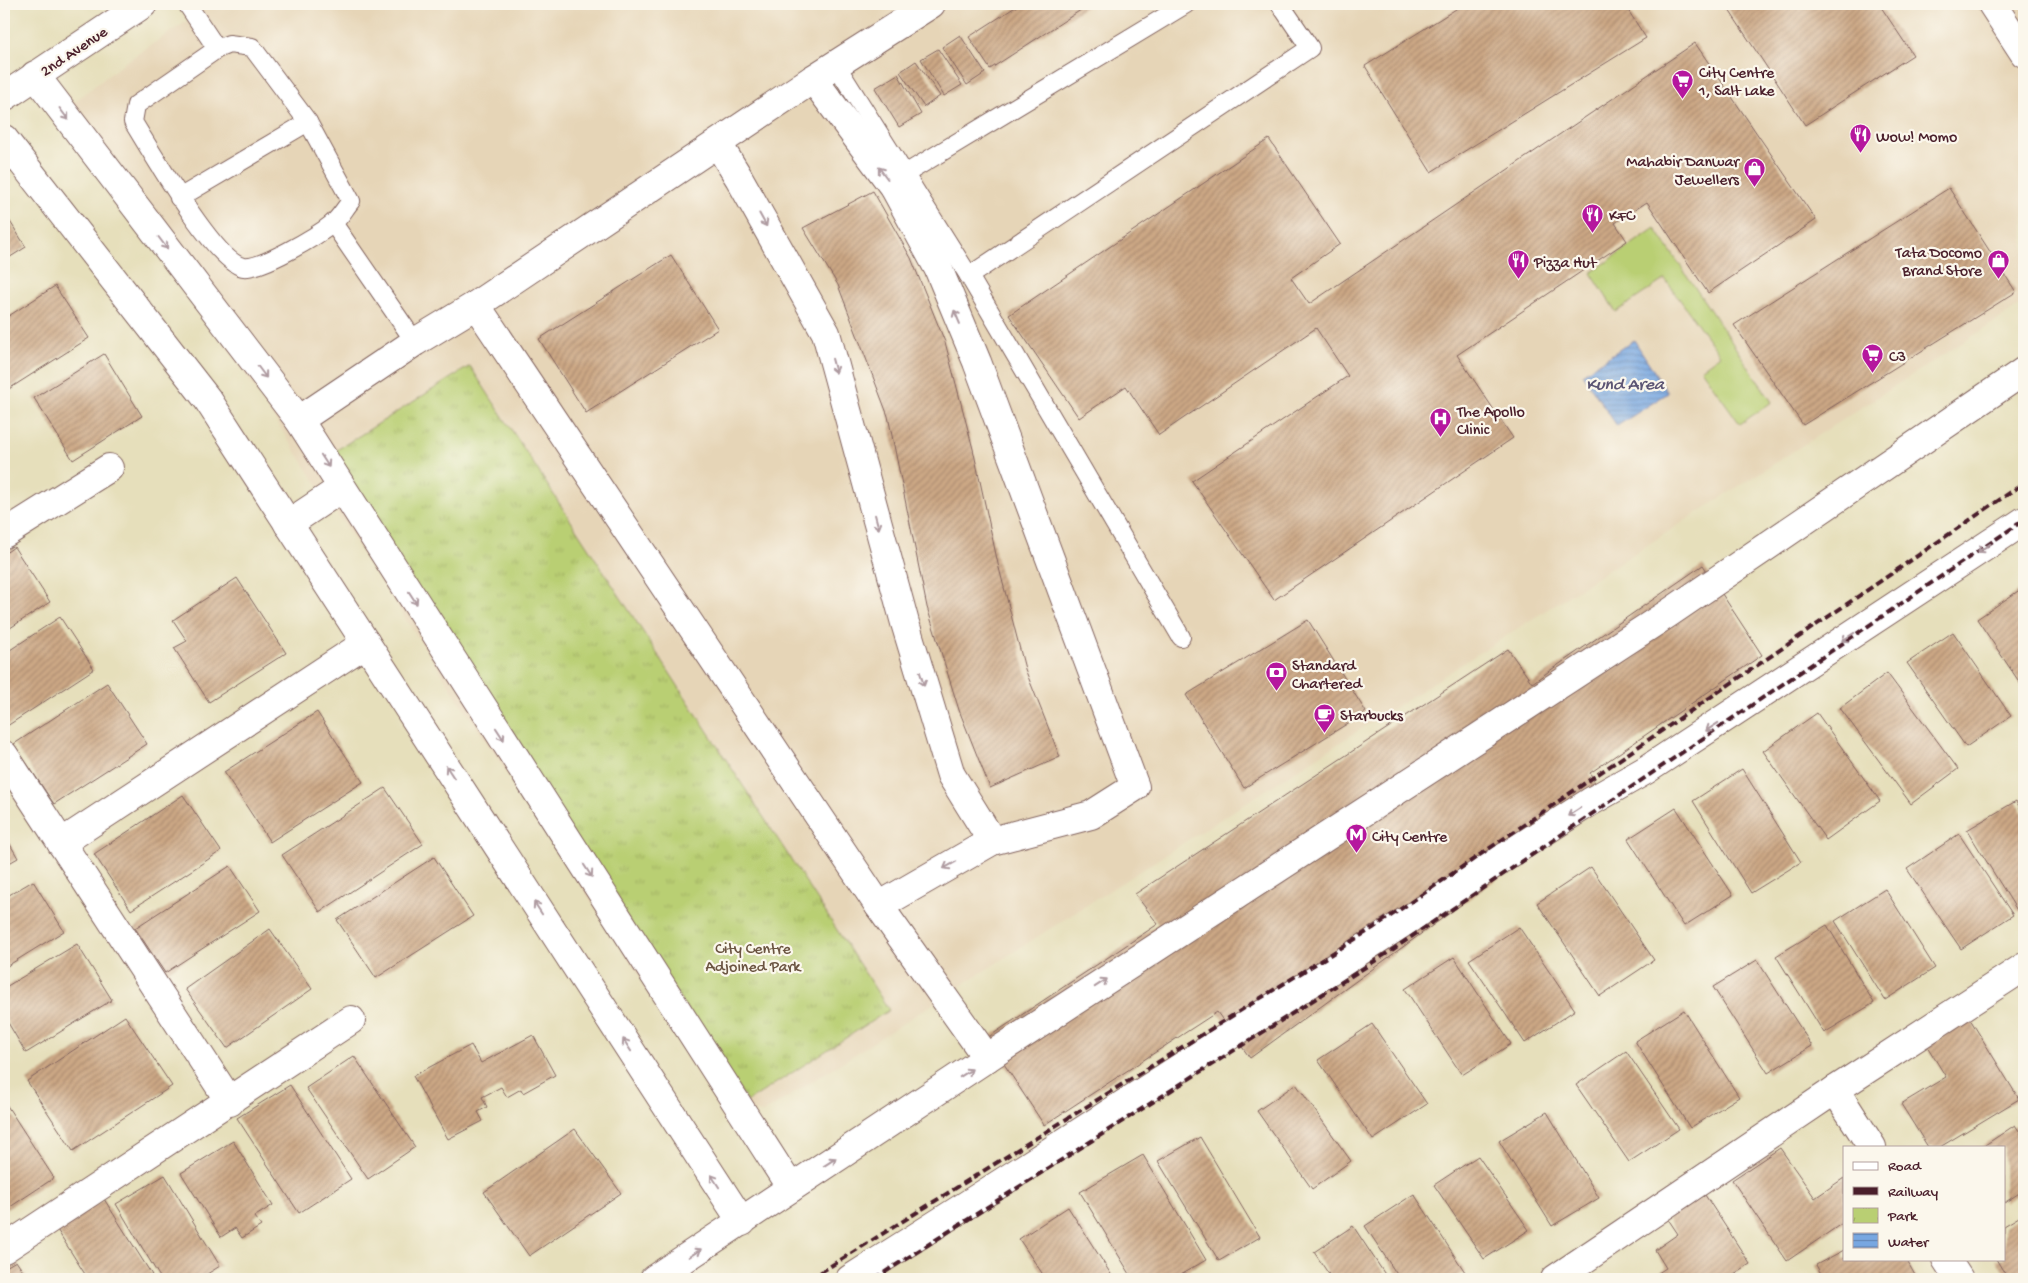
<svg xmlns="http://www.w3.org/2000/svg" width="2028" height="1283" viewBox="0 0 2028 1283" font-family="'Gochi Hand',sans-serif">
  <defs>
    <pattern id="park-tufts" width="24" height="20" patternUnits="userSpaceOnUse" patternTransform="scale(1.25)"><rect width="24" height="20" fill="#b9cf73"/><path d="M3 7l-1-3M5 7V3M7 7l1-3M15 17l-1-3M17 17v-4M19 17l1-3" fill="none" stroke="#a1b164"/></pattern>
    <pattern id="water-rules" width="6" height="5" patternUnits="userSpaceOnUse" patternTransform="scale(1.25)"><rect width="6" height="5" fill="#78a7e1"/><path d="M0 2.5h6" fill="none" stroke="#6487b7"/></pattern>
    <pattern id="building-hatch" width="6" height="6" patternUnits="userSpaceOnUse" patternTransform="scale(1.25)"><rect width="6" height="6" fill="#cca885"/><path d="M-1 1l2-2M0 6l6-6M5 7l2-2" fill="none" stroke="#a8886d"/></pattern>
  </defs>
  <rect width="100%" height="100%" fill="#fbf7ec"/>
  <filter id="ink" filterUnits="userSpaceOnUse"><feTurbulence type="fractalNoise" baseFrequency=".02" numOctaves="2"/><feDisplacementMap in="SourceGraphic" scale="10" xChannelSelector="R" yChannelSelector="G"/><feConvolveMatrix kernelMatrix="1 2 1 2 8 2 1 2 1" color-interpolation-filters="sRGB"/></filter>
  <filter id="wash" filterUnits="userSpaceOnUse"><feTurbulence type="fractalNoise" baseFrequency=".0096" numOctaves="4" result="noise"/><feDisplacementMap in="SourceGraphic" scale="20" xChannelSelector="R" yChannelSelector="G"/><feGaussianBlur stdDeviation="1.12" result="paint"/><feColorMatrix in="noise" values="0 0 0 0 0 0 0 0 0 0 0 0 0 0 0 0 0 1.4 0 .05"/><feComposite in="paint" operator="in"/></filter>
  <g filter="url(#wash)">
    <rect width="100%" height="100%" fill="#e6dfbb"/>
    <!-- built -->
    <path fill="#e6d5b7" d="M 213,4 L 2024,4 L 2024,303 L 763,1113 L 726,1107 L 69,106 L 124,63 Z"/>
    <!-- grass -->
    <path fill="#b9cf73" stroke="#82774f" d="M 1655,228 L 1772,402 L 1740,424 L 1701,369 L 1720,355 L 1665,279 L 1616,312 L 1591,273 Z"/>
    <!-- park -->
    <path fill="url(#park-tufts)" stroke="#82774f" d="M 470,366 L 889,1010 L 747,1102 L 327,456 Z"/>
    <!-- water -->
    <path fill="url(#water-rules)" stroke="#616386" d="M 1634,340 L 1668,393 L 1617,426 L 1582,374 Z"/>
    <g id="blocks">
      <!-- building -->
      <g fill="url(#building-hatch)">
        <path d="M 1020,4 L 1090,4 L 990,69 L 969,37 Z"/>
        <path d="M 1464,4 L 1624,4 L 1646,38 L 1431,172 L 1365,66 Z"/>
        <path d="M 1725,4 L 1879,4 L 1913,55 L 1805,125 Z"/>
        <path d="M 960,35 L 985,73 L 967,85 L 942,47 Z"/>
        <path d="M 1695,43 L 1816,220 L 1708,293 L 1647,202 L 1615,223 L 1627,241 L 1457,355 L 1513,438 L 1274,600 L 1192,481 L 1348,376 L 1316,328 L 1159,435 L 1126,386 L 1079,418 L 1009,315 L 1269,139 L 1340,244 L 1291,278 L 1309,304 Z"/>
        <path d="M 938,49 L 962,85 L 944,96 L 921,59 Z"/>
        <path d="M 916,61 L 940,96 L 924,107 L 900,72 Z"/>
        <path d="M 898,74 L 921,114 L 899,127 L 875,88 Z"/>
        <path d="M 1949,188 L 2016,292 L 1803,425 L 1734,325 Z"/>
        <path d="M 873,191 L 911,258 L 945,342 L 973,449 L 998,564 L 1025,669 L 1060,757 L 990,788 L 959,710 L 927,607 L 888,416 L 838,285 L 803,228 Z"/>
        <path d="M 4,212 L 26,247 L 4,261 Z"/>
        <path d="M 671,255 L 718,329 L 586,413 L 539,339 Z"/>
        <path d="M 55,286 L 89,338 L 4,392 L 4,319 Z"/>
        <path d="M 104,354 L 142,416 L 73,460 L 34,398 Z"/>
        <path d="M 14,547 L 50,602 L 4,632 L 4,554 Z"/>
        <path d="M 1703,565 L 1762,655 L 1590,773 L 1604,801 L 1250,1058 L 1217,1012 L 1044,1125 L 987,1038 L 1158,924 L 1135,894 L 1508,649 L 1532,683 Z"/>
        <path d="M 237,578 L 286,653 L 209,702 L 174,648 L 187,641 L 173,620 Z"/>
        <path d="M 2024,587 L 2024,689 L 1977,619 Z"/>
        <path d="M 60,617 L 94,669 L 4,728 L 4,654 Z"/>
        <path d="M 1308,620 L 1366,712 L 1244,788 L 1186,695 Z"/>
        <path d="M 1953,632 L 2011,716 L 1966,747 L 1907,663 Z"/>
        <path d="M 1887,673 L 1958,769 L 1911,804 L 1840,708 Z"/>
        <path d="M 107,683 L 147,744 L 54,804 L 14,744 Z"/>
        <path d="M 317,712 L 363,782 L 270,842 L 224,772 Z"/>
        <path d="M 1817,713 L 1880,801 L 1826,840 L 1763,751 Z"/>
        <path d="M 1742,769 L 1801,862 L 1751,893 L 1693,801 Z"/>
        <path d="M 385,788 L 423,844 L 320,912 L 282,855 Z"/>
        <path d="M 183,795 L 221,851 L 131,910 L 94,854 Z"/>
        <path d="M 2016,801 L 2024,815 L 2024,909 L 2018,912 L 1967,830 Z"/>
        <path d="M 1676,808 L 1733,895 L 1684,926 L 1628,839 Z"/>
        <path d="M 4,834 L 18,858 L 4,866 Z"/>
        <path d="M 1959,834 L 2013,915 L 1961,949 L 1907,869 Z"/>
        <path d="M 434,857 L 473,916 L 376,978 L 337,920 Z"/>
        <path d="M 230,866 L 260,911 L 165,973 L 135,928 Z"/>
        <path d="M 1591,867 L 1654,960 L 1600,996 L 1537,903 Z"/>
        <path d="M 33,881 L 64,931 L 4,968 L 4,898 Z"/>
        <path d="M 1885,889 L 1935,968 L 1885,1000 L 1835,921 Z"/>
        <path d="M 1827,925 L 1874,1003 L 1824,1033 L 1776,956 Z"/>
        <path d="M 1519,927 L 1575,1010 L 1525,1043 L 1469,960 Z"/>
        <path d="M 270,929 L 312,989 L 227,1048 L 185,989 Z"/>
        <path d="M 77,944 L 112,1000 L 26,1053 L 4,1016 L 4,988 Z"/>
        <path d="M 1454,957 L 1511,1044 L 1462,1075 L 1405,989 Z"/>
        <path d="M 1757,960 L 1812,1046 L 1768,1073 L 1713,987 Z"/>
        <path d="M 1684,1010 L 1739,1097 L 1690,1128 L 1635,1041 Z"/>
        <path d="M 125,1016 L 172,1086 L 73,1151 L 27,1081 Z"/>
        <path d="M 1970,1019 L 2019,1099 L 1940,1147 L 1928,1147 L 1901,1104 L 1946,1077 L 1927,1046 Z"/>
        <path d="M 1372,1024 L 1427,1104 L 1373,1140 L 1318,1060 Z"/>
        <path d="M 533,1035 L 555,1075 L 523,1093 L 521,1089 L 507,1097 L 501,1087 L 482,1097 L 487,1107 L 478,1112 L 483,1121 L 448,1139 L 413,1076 L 471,1045 L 481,1063 Z"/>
        <path d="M 1626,1051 L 1679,1129 L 1629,1162 L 1576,1085 Z"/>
        <path d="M 354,1056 L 415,1147 L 368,1179 L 306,1088 Z"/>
        <path d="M 1296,1084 L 1351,1161 L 1312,1189 L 1257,1111 Z"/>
        <path d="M 290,1085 L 351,1179 L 299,1213 L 237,1118 Z"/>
        <path d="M 4,1101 L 54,1178 L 4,1211 Z"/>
        <path d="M 1547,1112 L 1599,1198 L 1552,1226 L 1499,1141 Z"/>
        <path d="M 2015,1125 L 2024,1138 L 2024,1190 L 2004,1203 L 2004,1147 L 1982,1147 Z"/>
        <path d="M 575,1129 L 621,1193 L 529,1256 L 484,1192 Z"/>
        <path d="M 1200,1137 L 1260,1237 L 1219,1261 L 1158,1161 Z"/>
        <path d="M 233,1141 L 273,1205 L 254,1217 L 261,1226 L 242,1238 L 235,1228 L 221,1237 L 181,1173 Z"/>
        <path d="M 1780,1148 L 1815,1198 L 1844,1178 L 1844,1222 L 1787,1261 L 1732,1180 Z"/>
        <path d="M 1143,1155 L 1206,1260 L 1173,1279 L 1133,1279 L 1080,1192 Z"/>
        <path d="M 1478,1156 L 1529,1230 L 1484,1259 L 1434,1185 Z"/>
        <path d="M 165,1175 L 220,1266 L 199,1279 L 161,1279 L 116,1204 Z"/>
        <path d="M 1414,1194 L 1465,1272 L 1453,1279 L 1400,1279 L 1365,1226 Z"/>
        <path d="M 1705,1195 L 1750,1264 L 1726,1279 L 1649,1279 L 1666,1268 L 1655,1250 L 1678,1234 L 1668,1219 Z"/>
        <path d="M 104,1199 L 152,1275 L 145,1279 L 88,1279 L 56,1228 Z"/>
        <path d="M 1068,1207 L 1114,1279 L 1046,1279 L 1019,1239 Z"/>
        <path d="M 2024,1214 L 2024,1279 L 2008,1279 L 1996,1259 L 2004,1259 L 2004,1226 Z"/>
        <path d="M 1353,1226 L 1388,1279 L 1332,1279 L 1314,1252 Z"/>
        <path d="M 1844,1250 L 1844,1259 L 1906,1259 L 1917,1279 L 1824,1279 L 1816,1265 Z"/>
        <path d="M 16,1261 L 28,1279 L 4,1279 L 4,1268 Z"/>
      </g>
    </g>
  </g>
  <g filter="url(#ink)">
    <use href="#blocks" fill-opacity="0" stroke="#81625d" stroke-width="1"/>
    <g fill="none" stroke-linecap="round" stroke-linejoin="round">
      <defs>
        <g id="lane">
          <path d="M 187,4 L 217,49"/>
          <path d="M 229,44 L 252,47 L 308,122 L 351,201 C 345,208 339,219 332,224 C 317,236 260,270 243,267 C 214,261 150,149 133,122 L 136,105 L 217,49 Z"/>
          <path d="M 836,65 L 969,276 L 1181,637"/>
          <path d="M 905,174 L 1186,4"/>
          <path d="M 179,198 L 308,122"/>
          <path d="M 333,223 L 415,342"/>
          <path d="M 969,276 L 1310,48 L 1280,4"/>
        </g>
        <g id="street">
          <path d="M 1992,4 L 2024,53"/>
          <path d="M 35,75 L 299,420 L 791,1188"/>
          <path d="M 4,139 L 208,400 L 742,1222"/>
          <path d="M 718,144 L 739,178 L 826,333 L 905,623 L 951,775 L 992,841 L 1091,815 L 1135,787 L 977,362 L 938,268 L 895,189 L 813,79"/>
          <path d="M 476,305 L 879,906 L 987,1058"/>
          <path d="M 299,420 L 415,342 L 476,305 L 813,79 L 931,4"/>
          <path d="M 288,524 L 342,488"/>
          <path d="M 4,534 L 109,468"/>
          <path d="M 4,755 L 230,1102"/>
          <path d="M 61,843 L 366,643"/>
          <path d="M 879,906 L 992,841"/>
          <path d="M 1835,1090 L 1872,1147"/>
          <path d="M 4,1249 L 351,1020"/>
          <path d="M 1946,1259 L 1959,1279"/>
          <path d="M 1555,1279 L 1835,1090 L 2024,967"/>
        </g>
        <g id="secondary">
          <path d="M 4,97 L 143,4"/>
          <path d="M 654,1279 L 987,1058 L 1669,613 L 2024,371"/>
          <path d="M 850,1279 C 1098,1123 1343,961 1590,802 L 1646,770 L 2024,521"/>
        </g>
      </defs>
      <!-- lane casing -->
      <use href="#lane" stroke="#81625d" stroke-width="20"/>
      <!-- street casing -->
      <use href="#street" stroke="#81625d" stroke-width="30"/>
      <!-- secondary casing -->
      <use href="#secondary" stroke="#81625d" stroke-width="30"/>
      <!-- lane -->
      <use href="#lane" stroke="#fff" stroke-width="18"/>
      <!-- street -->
      <use href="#street" stroke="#fff" stroke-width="28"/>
      <!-- secondary -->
      <use href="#secondary" stroke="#fff" stroke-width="28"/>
      <!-- rail -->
      <g stroke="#4a1f2b" stroke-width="4" stroke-dasharray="8 4" stroke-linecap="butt">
        <path d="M 810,1279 L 1373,928 L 2024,483"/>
        <path d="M 874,1279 L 1389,952 L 2024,520"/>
      </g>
    </g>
    <!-- one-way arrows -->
    <defs><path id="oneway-shaft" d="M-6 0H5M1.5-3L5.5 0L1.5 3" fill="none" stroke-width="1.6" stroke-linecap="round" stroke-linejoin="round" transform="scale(1.25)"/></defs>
    <g stroke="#ae9aa0">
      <use href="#oneway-shaft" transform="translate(64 114) rotate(53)"/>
      <use href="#oneway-shaft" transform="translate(883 173) rotate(-127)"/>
      <use href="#oneway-shaft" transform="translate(763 220) rotate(61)"/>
      <use href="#oneway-shaft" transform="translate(163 243) rotate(53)"/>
      <use href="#oneway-shaft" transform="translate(957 317) rotate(-113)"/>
      <use href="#oneway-shaft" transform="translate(834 366) rotate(75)"/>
      <use href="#oneway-shaft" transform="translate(262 372) rotate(53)"/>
      <use href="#oneway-shaft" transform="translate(325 461) rotate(57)"/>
      <use href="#oneway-shaft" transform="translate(877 522) rotate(75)"/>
      <use href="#oneway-shaft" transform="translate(1984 548) rotate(147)"/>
      <use href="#oneway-shaft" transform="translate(413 598) rotate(57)"/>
      <use href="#oneway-shaft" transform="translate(1848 637) rotate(147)"/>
      <use href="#oneway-shaft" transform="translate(922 679) rotate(73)"/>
      <use href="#oneway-shaft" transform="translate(1712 727) rotate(147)"/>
      <use href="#oneway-shaft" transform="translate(500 734) rotate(57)"/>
      <use href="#oneway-shaft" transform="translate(450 772) rotate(-123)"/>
      <use href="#oneway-shaft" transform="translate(1574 812) rotate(147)"/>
      <use href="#oneway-shaft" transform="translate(950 865) rotate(151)"/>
      <use href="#oneway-shaft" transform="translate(588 871) rotate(57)"/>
      <use href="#oneway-shaft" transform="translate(538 908) rotate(-123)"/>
      <use href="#oneway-shaft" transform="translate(1101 983) rotate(-33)"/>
      <use href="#oneway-shaft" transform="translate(627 1045) rotate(-123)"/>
      <use href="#oneway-shaft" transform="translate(966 1073) rotate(-33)"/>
      <use href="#oneway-shaft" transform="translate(830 1162) rotate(-33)"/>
      <use href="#oneway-shaft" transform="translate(715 1181) rotate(-123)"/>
      <use href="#oneway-shaft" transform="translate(695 1253) rotate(-33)"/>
    </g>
  </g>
  <!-- icons -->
  <defs>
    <symbol id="supermarket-pin" viewBox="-11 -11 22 30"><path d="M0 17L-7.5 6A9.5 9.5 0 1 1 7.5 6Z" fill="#b5179e" stroke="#fbf7ec"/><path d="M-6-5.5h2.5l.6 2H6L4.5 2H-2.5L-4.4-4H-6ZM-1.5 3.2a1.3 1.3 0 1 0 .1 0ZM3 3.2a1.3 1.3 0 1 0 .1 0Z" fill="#fff"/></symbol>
    <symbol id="restaurant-pin" viewBox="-11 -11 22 30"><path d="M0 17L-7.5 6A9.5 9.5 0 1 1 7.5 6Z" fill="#b5179e" stroke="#fbf7ec"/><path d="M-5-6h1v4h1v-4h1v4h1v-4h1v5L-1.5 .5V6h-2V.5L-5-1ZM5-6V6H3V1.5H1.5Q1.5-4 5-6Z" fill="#fff"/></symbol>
    <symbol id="shop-pin" viewBox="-11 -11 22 30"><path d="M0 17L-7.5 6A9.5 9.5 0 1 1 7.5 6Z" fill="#b5179e" stroke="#fbf7ec"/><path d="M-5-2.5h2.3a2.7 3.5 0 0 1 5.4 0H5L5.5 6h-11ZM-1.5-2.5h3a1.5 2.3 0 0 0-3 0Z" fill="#fff"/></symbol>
    <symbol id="hospital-pin" viewBox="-11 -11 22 30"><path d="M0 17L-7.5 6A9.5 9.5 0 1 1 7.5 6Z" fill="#b5179e" stroke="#fbf7ec"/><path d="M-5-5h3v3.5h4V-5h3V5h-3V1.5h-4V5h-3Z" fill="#fff"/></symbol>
    <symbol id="bank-pin" viewBox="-11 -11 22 30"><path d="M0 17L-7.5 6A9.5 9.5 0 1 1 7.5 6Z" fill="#b5179e" stroke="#fbf7ec"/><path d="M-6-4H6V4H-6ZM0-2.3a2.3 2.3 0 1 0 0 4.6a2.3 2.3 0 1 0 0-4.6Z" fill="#fff"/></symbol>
    <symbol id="cafe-pin" viewBox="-11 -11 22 30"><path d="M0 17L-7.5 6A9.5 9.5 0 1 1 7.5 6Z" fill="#b5179e" stroke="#fbf7ec"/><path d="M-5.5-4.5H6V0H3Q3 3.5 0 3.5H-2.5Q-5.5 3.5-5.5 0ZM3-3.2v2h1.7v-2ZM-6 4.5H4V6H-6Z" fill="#fff"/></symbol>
    <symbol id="metro-pin" viewBox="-11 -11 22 30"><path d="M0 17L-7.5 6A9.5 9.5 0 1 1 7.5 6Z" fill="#b5179e" stroke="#fbf7ec"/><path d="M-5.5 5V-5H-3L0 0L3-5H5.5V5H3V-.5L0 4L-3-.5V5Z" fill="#fff"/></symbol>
  </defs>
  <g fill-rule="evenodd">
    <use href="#supermarket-pin" x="1670" y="68" width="25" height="34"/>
    <use href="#restaurant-pin" x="1848" y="122" width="25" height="34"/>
    <use href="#shop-pin" x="1742" y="156" width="25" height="34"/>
    <use href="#restaurant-pin" x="1580" y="202" width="25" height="34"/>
    <use href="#shop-pin" x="1986" y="248" width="25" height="34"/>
    <use href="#restaurant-pin" x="1506" y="248" width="25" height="34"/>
    <use href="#supermarket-pin" x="1860" y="342" width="25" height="34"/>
    <use href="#hospital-pin" x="1428" y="406" width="25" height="34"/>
    <use href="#bank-pin" x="1264" y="660" width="25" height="34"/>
    <use href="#cafe-pin" x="1312" y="702" width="25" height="34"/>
    <use href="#metro-pin" x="1344" y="822" width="25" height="34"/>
  </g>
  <g text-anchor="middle" stroke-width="4.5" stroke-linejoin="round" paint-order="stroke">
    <!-- street labels -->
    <g font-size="16" fill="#4a1f2b" stroke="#fbf7ec">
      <text transform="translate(73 50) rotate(-34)" y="6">2nd Avenue</text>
    </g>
    <!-- poi labels -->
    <g font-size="16" fill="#4a1f2b" stroke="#fbf7ec" text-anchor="start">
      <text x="1699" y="77">City Centre<tspan x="1699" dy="18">1, Salt Lake</tspan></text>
      <text x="1876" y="141">Wow! Momo</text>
      <text x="1739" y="166" text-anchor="end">Mahabir Danwar<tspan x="1739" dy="18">Jewellers</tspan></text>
      <text x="1609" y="220">KFC</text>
      <text x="1982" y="257" text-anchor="end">Tata Docomo<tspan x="1982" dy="18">Brand Store</tspan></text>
      <text x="1534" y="267">Pizza Hut</text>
      <text x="1889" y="361">C3</text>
      <text x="1457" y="416">The Apollo<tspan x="1457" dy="18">Clinic</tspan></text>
      <text x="1292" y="670">Standard<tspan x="1292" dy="18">Chartered</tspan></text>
      <text x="1340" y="720">Starbucks</text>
      <text x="1372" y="841">City Centre</text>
    </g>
    <!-- park labels -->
    <g font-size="16" fill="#6b5441" stroke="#fbf7ec">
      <text x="753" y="953">City Centre<tspan x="753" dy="18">Adjoined Park</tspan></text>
    </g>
    <!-- water labels -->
    <g font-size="18" font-style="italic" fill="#5c5574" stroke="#fbf7ec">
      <text x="1625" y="389">Kund Area</text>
    </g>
  </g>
  <!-- margin -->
  <rect width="2028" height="1283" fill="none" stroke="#fbf7ec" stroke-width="20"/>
  <!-- legend -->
  <rect x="1843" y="1146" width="162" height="115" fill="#fbf7ec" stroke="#b4a19f"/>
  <rect x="1853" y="1162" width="25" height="8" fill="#ffffff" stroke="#b4a19f"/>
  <text x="1888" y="1170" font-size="15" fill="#4a1f2b">Road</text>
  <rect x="1853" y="1187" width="25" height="8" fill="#4a1f2b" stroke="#b4a19f"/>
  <text x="1888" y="1196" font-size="15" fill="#4a1f2b">Railway</text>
  <rect x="1853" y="1208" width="25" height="15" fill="url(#park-tufts)" stroke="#b4a19f"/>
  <text x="1888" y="1220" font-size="15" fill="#4a1f2b">Park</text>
  <rect x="1853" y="1233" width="25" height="15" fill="url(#water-rules)" stroke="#b4a19f"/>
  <text x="1888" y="1246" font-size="15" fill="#4a1f2b">Water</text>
</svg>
